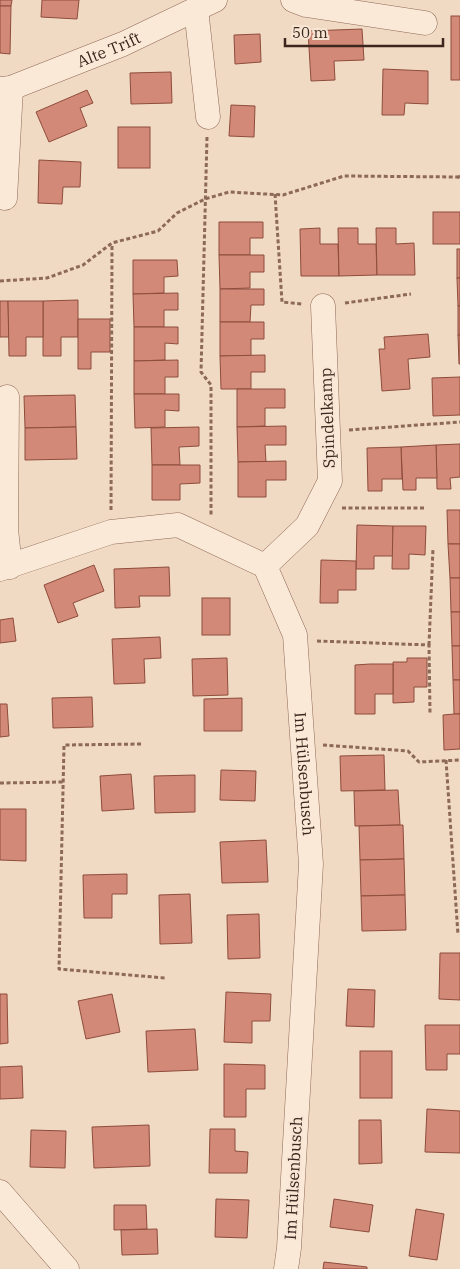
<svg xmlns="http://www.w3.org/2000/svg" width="460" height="1269" viewBox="0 0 460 1269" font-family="'IBM Plex Serif',serif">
  <rect width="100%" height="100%" fill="#f1dac3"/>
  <!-- building -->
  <g fill="#d28977" stroke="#8e4c3c">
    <path d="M 0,0 L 12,0 L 11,6 L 0,6 Z"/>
    <path d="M 42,0 L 79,0 L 77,19 L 41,17 Z"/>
    <path d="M 0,6 L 11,6 L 10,54 L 0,53 Z"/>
    <rect x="451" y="16" width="9" height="64"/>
    <path d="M 362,29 L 364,60 L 334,61 L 335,80 L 311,81 L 308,31 Z"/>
    <path d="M 260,34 L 261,62 L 235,64 L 234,35 Z"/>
    <path d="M 383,69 L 428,71 L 428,104 L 405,103 L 404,115 L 382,115 Z"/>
    <path d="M 171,72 L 172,103 L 131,104 L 130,73 Z"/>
    <path d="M 87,90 L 93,103 L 80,108 L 87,126 L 49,142 L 36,112 Z"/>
    <path d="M 231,105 L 255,106 L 254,137 L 229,136 Z"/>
    <rect x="118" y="127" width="32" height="41"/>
    <path d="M 39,160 L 81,162 L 80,187 L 63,187 L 62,204 L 38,203 Z"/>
    <rect x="433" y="212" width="27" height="32"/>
    <path d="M 219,222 L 263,222 L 263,238 L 250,238 L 250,255 L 219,255 Z"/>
    <path d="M 320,228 L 320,244 L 338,244 L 339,276 L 301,276 L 300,229 Z"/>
    <path d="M 338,228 L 358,228 L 358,244 L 376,244 L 377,275 L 339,276 Z"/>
    <path d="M 376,228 L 396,228 L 396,244 L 414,243 L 415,275 L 377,275 Z"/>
    <rect x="457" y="249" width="3" height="29"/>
    <path d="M 219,255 L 264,255 L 264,272 L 250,272 L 250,288 L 220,289 Z"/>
    <path d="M 133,260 L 177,260 L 178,276 L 164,277 L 164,293 L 133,294 Z"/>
    <path d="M 457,278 L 460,278 L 460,306 L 458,306 Z"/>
    <path d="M 220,289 L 264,289 L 264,305 L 251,305 L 250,322 L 220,322 Z"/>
    <path d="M 178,293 L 178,310 L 164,310 L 164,327 L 134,327 L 133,294 Z"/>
    <path d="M 78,300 L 78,337 L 61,337 L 61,356 L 43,356 L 43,301 Z"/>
    <path d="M 0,301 L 8,301 L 9,337 L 0,337 Z"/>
    <path d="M 8,301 L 43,301 L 43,337 L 26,337 L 26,356 L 9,356 Z"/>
    <rect x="458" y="306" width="2" height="29"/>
    <path d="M 78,319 L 110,319 L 110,352 L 91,352 L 91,369 L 78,369 Z"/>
    <path d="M 220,322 L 264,322 L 264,339 L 251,339 L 251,356 L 220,356 Z"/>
    <path d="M 134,327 L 178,327 L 178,344 L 165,343 L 165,360 L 134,361 Z"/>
    <path d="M 428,334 L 430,357 L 408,359 L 410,389 L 382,391 L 379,349 L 385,349 L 384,337 Z"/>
    <path d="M 458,335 L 460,335 L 460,364 L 459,364 Z"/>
    <path d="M 265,355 L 265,372 L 251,372 L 251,389 L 221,389 L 220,356 Z"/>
    <path d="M 178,360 L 178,377 L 165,377 L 165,394 L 134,394 L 134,361 Z"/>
    <path d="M 460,377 L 460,415 L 433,416 L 432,378 Z"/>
    <path d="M 237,389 L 285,389 L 285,408 L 265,408 L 265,426 L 237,427 Z"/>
    <path d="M 134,394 L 179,394 L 179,411 L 165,410 L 165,427 L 135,428 Z"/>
    <path d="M 75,395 L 76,427 L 25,428 L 24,396 Z"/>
    <path d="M 286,426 L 286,445 L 265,445 L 266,462 L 238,462 L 237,427 Z"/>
    <path d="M 76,427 L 77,459 L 25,460 L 25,428 Z"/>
    <path d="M 199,427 L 199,446 L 179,447 L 180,465 L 152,465 L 151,428 Z"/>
    <path d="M 460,444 L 460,477 L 450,478 L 451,489 L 437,489 L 436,445 Z"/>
    <path d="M 436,445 L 437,478 L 416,478 L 416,490 L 403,490 L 401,447 Z"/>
    <path d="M 401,447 L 402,479 L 382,479 L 382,491 L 368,491 L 367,448 Z"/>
    <path d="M 286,461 L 286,480 L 266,480 L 266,497 L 238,497 L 238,462 Z"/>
    <path d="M 152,465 L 200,465 L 200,483 L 180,484 L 180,500 L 152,500 Z"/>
    <path d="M 447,510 L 460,510 L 460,544 L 448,544 Z"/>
    <path d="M 357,525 L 393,526 L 393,556 L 374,556 L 374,569 L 356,569 Z"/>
    <path d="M 393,526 L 426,526 L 425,555 L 409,554 L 409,569 L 392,569 Z"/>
    <path d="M 448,544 L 460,544 L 460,578 L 450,578 Z"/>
    <path d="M 321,560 L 356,561 L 356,590 L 338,590 L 338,603 L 320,603 Z"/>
    <path d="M 94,565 L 104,591 L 73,603 L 78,616 L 58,623 L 44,585 Z"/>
    <path d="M 169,567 L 170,596 L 139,596 L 140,607 L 115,608 L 114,569 Z"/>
    <path d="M 450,578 L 460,578 L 460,612 L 451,612 Z"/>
    <rect x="202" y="598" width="28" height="37"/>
    <path d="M 451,612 L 460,612 L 460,646 L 452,646 Z"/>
    <path d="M 13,618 L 16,641 L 0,643 L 0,620 Z"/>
    <path d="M 160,637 L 161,658 L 144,659 L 145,683 L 114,684 L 112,639 Z"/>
    <path d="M 452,646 L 460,646 L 460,680 L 453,680 Z"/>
    <path d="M 227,658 L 228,695 L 193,696 L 192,659 Z"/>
    <path d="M 407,658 L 427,658 L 427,687 L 414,687 L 414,702 L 393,703 L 393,662 L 407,662 Z"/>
    <path d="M 370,664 L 393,664 L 393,694 L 375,694 L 375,714 L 355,714 L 355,665 Z"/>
    <path d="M 453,680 L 460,680 L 460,714 L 454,714 Z"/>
    <path d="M 92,697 L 93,727 L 53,728 L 52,698 Z"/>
    <path d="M 242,698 L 242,731 L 204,731 L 204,699 Z"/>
    <path d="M 0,704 L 7,704 L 9,736 L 0,737 Z"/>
    <path d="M 454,714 L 460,714 L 460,749 L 444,750 L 443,715 Z"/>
    <path d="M 384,755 L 385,790 L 341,791 L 340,756 Z"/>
    <path d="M 221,770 L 256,771 L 255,801 L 220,800 Z"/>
    <path d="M 131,774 L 134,809 L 102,811 L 100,776 Z"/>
    <path d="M 195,775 L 195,812 L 155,813 L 154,776 Z"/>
    <path d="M 398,790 L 400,825 L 355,826 L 354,791 Z"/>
    <path d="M 0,809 L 26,809 L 26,861 L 0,860 Z"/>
    <path d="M 403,825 L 404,859 L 360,860 L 359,826 Z"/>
    <path d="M 266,840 L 268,882 L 222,883 L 220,842 Z"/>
    <path d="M 404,859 L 405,895 L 361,896 L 360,860 Z"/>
    <path d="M 127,874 L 127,894 L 112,894 L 112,918 L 84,918 L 83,875 Z"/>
    <path d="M 190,894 L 192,943 L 160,944 L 159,895 Z"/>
    <path d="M 405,895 L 406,930 L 362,931 L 361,896 Z"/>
    <path d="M 259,914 L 260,958 L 228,959 L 227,915 Z"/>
    <path d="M 440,953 L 460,953 L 460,1000 L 439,999 Z"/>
    <path d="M 348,989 L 375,990 L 374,1027 L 346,1026 Z"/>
    <path d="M 226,992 L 271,994 L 270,1021 L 252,1021 L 252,1043 L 224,1042 Z"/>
    <path d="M 0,994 L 7,994 L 8,1043 L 0,1044 Z"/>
    <path d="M 112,994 L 120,1032 L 86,1039 L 78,1001 Z"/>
    <path d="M 425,1025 L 460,1025 L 460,1054 L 447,1054 L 447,1070 L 426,1070 Z"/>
    <path d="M 195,1029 L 198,1070 L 148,1072 L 146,1031 Z"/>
    <rect x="360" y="1051" width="32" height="47"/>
    <path d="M 224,1064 L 265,1065 L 265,1089 L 246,1089 L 246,1117 L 224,1117 Z"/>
    <path d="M 22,1066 L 23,1098 L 0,1099 L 0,1067 Z"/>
    <path d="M 427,1109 L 460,1111 L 460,1153 L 425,1152 Z"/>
    <path d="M 359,1120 L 381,1120 L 382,1163 L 359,1164 Z"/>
    <path d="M 149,1125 L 150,1166 L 94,1168 L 92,1127 Z"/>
    <path d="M 210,1129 L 235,1129 L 235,1151 L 248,1152 L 247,1173 L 209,1173 Z"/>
    <path d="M 31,1130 L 66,1131 L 65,1168 L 30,1167 Z"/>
    <path d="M 216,1199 L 249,1200 L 247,1238 L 215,1237 Z"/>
    <path d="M 334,1199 L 373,1205 L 369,1232 L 330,1227 Z"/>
    <path d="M 114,1205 L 146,1205 L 147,1229 L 114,1230 Z"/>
    <path d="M 416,1209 L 444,1214 L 437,1260 L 409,1256 Z"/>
    <path d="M 157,1229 L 158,1254 L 122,1255 L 121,1230 Z"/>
    <path d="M 324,1262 L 367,1267 L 367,1269 L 323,1269 Z"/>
  </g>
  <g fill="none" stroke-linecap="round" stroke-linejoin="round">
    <defs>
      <g id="minor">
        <path d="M 293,0 L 306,5 L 425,23"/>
        <path d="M 196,9 L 208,117"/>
        <path id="s1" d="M 0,89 L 11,88 L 123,44 L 215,0"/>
        <path d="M 5,198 L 11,88"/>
        <path d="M 7,397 L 6,529 L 10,567"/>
        <path d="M 265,566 L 307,526 L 330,481 L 323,306"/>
        <path id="s2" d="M 0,569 L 111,532 L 178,525 L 265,566 L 295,635 L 311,864 L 289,1248 L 286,1269"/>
        <path d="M 0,1192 L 67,1269"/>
      </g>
    </defs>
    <!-- minor casing -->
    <use href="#minor" stroke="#8d6958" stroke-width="25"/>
    <!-- path -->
    <g stroke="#8d6958" stroke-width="3" stroke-dasharray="4 2.5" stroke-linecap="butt">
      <path d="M 207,137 L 201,372 L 211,385 L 211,517"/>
      <path d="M 460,176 L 458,177 L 460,178"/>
      <path d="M 275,194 L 282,302 L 302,304"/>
      <path d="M 0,281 L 47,278 L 83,265 L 112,243 L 158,231 L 177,213 L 205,199 L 229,192 L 283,195 L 344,176 L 458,177"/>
      <path d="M 345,303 L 411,294"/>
      <path d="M 349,430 L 460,422"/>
      <path d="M 342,508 L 426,508"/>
      <path d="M 111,510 L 112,244"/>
      <path d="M 317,641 L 429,645 L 430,713"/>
      <path d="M 429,645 L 433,548"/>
      <path d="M 141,744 L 64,745 L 59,969 L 165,978"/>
      <path d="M 323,745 L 408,751 L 419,762 L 460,760"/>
      <path d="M 446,760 L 458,935"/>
      <path d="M 0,783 L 63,782"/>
    </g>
    <!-- minor -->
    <use href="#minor" stroke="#fbe9d7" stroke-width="24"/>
  </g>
  <g text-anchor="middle" stroke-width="4" stroke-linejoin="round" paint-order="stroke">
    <!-- street labels -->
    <g font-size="16" fill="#3c261e" stroke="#f8e6d4">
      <text dy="6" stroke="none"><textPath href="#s1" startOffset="116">Alte Trift</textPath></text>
      <text transform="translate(327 418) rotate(-92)" y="6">Spindelkamp</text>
      <text dy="6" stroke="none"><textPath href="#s2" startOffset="495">Im Hülsenbusch</textPath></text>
      <text transform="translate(293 1178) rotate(-87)" y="6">Im Hülsenbusch</text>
    </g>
  </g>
  <!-- scale -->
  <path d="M285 38v8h158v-8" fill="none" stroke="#3c261e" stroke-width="2.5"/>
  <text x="292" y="38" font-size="15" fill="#3c261e" stroke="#f8e6d4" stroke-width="4" paint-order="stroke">50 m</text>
</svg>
